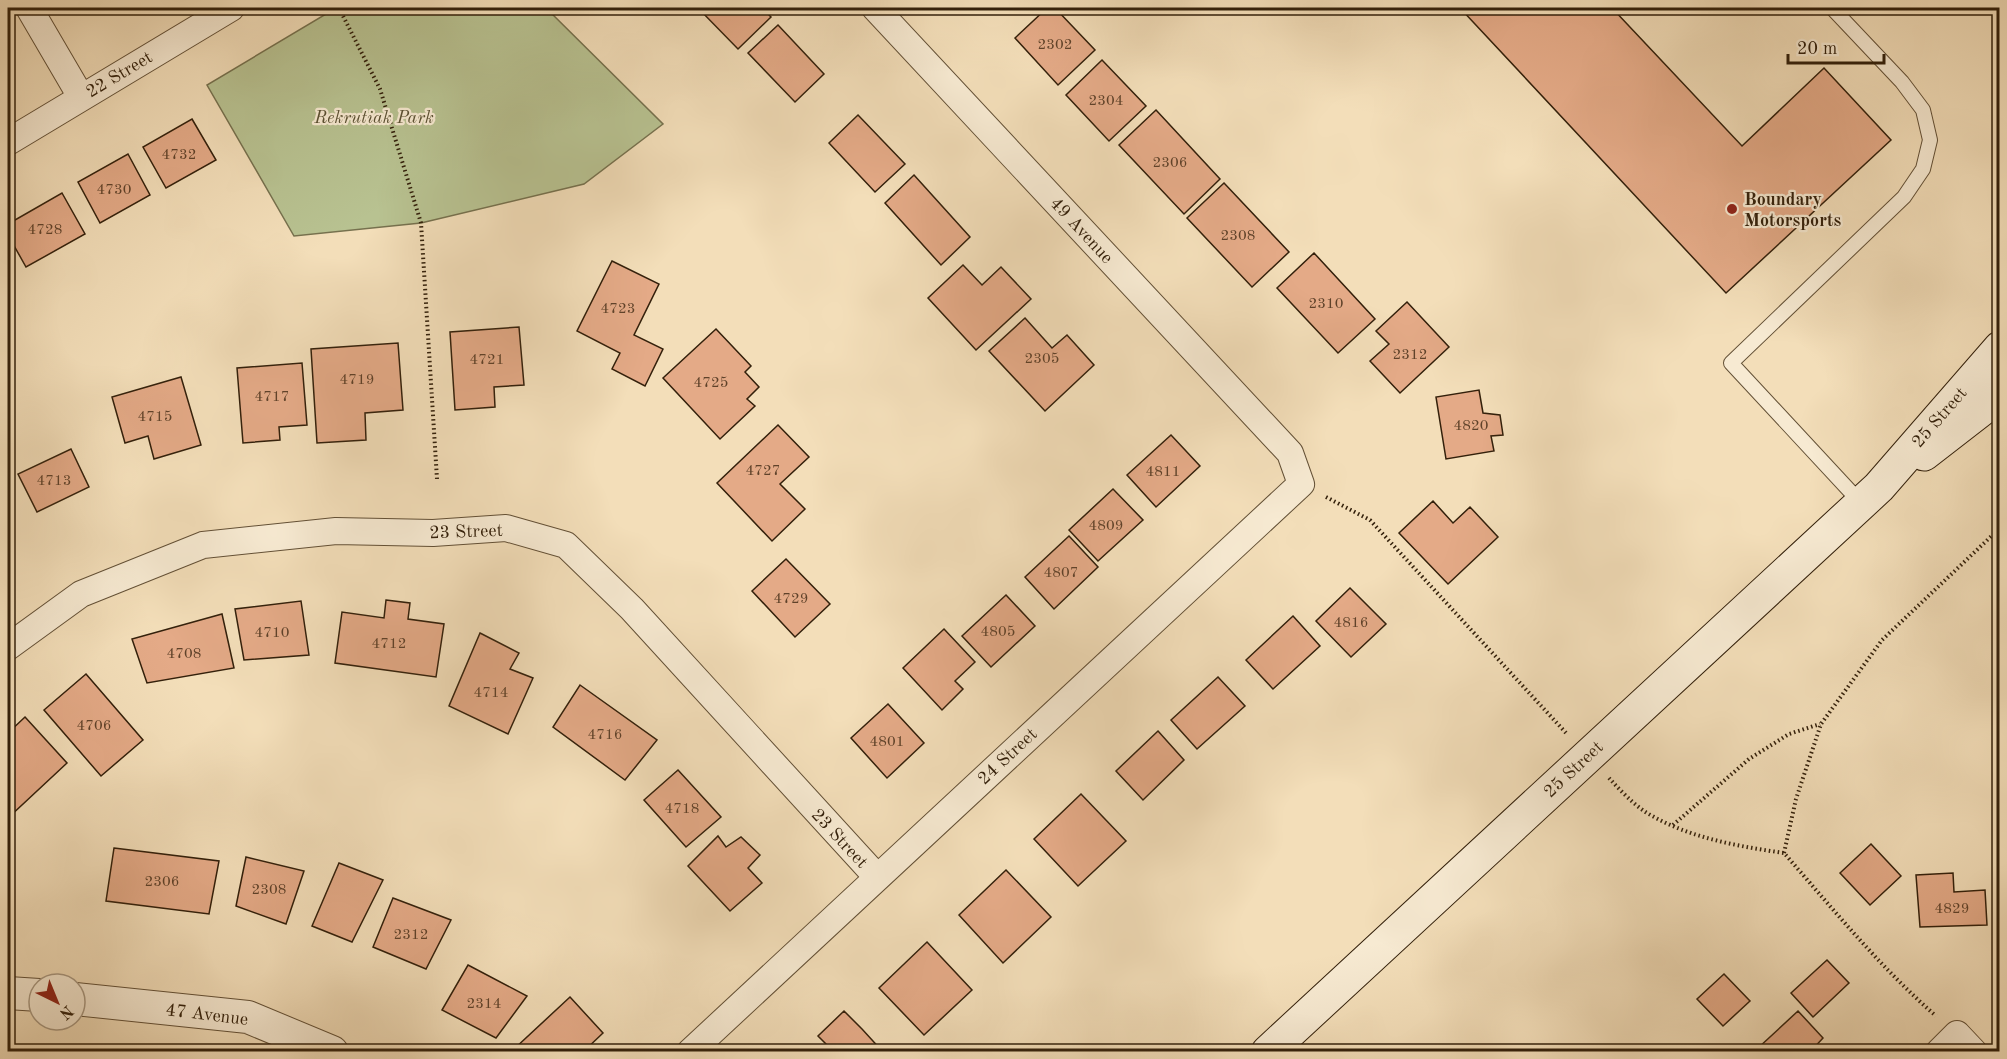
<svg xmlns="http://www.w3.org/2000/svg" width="2007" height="1059" viewBox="0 0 2007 1059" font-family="'Old Standard TT',serif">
  <rect width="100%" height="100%" fill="#f3deb9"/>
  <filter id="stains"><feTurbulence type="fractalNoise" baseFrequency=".00333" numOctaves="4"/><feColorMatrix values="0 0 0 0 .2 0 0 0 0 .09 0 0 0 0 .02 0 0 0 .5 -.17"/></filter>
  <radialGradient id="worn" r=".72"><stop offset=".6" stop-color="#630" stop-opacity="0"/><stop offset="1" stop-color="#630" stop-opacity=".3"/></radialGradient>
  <!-- green -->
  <path fill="#b8c291" stroke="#76714e" stroke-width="1.5" d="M 336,8 L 546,8 L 663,124 L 584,184 L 421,223 L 294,236 L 207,85 Z"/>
  <!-- building -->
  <g fill="#e4aa87" stroke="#33200b" stroke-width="1.5">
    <path d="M 698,8 L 762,8 L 771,17 L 738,49 Z"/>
    <path d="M 1047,8 L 1055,8 L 1095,50 L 1058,85 L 1015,38 Z"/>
    <path d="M 1460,8 L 1612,8 L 1742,146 L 1824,68 L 1891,140 L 1726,293 Z"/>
    <path d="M 778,25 L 824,74 L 795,102 L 748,53 Z"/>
    <path d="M 1102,60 L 1146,106 L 1109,141 L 1066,95 Z"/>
    <path d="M 1156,110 L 1220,179 L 1184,214 L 1119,145 Z"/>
    <path d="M 858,115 L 905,164 L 875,192 L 829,143 Z"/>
    <path d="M 192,119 L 216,160 L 166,188 L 143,147 Z"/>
    <path d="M 128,154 L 150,195 L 100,223 L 78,182 Z"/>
    <path d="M 914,175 L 970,237 L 941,265 L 885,203 Z"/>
    <path d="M 1224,183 L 1289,252 L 1252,287 L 1187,218 Z"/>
    <path d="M 62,193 L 85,234 L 26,267 L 8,235 L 8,224 Z"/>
    <path d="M 1314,253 L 1375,319 L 1338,353 L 1277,288 Z"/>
    <path d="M 612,261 L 659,284 L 634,335 L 663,349 L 645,386 L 612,369 L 620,353 L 577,331 Z"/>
    <path d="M 963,265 L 982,285 L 1001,267 L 1031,299 L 976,350 L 928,298 Z"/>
    <path d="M 1407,302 L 1449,347 L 1400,393 L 1370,361 L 1389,344 L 1376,331 Z"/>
    <path d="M 1025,318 L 1052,348 L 1067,335 L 1094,365 L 1045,411 L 989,351 Z"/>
    <path d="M 519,327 L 524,385 L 494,387 L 495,407 L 455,410 L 450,332 Z"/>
    <path d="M 716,329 L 751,366 L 745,372 L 759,387 L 747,399 L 755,406 L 720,439 L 663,378 Z"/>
    <path d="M 398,343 L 403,410 L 365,413 L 366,440 L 317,443 L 311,349 Z"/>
    <path d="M 302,363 L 307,425 L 279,427 L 280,440 L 243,443 L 237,368 Z"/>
    <path d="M 181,377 L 201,445 L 154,459 L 148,436 L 125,443 L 112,397 Z"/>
    <path d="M 1479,390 L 1483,413 L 1500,415 L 1503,435 L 1491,436 L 1494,451 L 1446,459 L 1436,397 Z"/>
    <path d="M 778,425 L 809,457 L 780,484 L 805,509 L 772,541 L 717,483 Z"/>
    <path d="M 1171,435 L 1200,466 L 1156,507 L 1127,475 Z"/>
    <path d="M 71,449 L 89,487 L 37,512 L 18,474 Z"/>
    <path d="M 1113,489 L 1143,520 L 1098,561 L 1069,530 Z"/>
    <path d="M 1433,501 L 1453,523 L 1470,507 L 1498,537 L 1448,584 L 1399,533 Z"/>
    <path d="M 8,518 L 14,528 L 8,533 Z"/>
    <path d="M 1069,536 L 1098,567 L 1054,609 L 1025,577 Z"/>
    <path d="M 786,559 L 830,604 L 795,637 L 752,591 Z"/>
    <path d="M 1350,588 L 1386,624 L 1351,657 L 1316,621 Z"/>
    <path d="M 1006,595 L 1035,626 L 991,667 L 962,636 Z"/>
    <path d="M 386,600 L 410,603 L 408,619 L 444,624 L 436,677 L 335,663 L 342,612 L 384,618 Z"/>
    <path d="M 301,601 L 309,655 L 244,660 L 235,609 Z"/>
    <path d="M 222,614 L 234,668 L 147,683 L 132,639 Z"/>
    <path d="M 1293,616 L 1320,646 L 1273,689 L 1246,660 Z"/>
    <path d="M 944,629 L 975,662 L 955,681 L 963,689 L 942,710 L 903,668 Z"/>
    <path d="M 480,633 L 519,653 L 510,669 L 533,678 L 508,734 L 449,706 Z"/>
    <path d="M 86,674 L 143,740 L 101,776 L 44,710 Z"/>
    <path d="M 1218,677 L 1245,706 L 1197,749 L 1171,720 Z"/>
    <path d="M 580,685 L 657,740 L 625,780 L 553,727 Z"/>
    <path d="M 888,704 L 924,743 L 887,778 L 851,738 Z"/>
    <path d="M 25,717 L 67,763 L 8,818 L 8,733 Z"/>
    <path d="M 1158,731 L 1184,760 L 1143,800 L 1116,771 Z"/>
    <path d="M 678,770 L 721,817 L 686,847 L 644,800 Z"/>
    <path d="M 1081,794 L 1126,841 L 1078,886 L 1034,839 Z"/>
    <path d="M 718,836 L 726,847 L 741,837 L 760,855 L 748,868 L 762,883 L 730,911 L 688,866 Z"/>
    <path d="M 1871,844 L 1901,876 L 1870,905 L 1840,873 Z"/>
    <path d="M 114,848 L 219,861 L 209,914 L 106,901 Z"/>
    <path d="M 246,857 L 304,871 L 286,924 L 236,906 Z"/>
    <path d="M 339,863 L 383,880 L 352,942 L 312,926 Z"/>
    <path d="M 1006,870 L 1051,917 L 1003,963 L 959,915 Z"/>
    <path d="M 1953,873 L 1954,892 L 1985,890 L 1987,925 L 1920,927 L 1916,875 Z"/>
    <path d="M 393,898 L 451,920 L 426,969 L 373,947 Z"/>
    <path d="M 2000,911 L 2000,927 L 1994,925 Z"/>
    <path d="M 927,942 L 972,990 L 924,1035 L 879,988 Z"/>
    <path d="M 1827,960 L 1849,983 L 1813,1017 L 1791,993 Z"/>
    <path d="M 468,965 L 527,996 L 496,1038 L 442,1010 Z"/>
    <path d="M 1724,974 L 1750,1001 L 1723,1026 L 1697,999 Z"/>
    <path d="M 570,997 L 603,1033 L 583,1052 L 515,1052 L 513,1050 Z"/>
    <path d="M 844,1011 L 862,1029 L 883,1052 L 818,1052 L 826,1044 L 818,1036 Z"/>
    <path d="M 1798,1011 L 1823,1038 L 1810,1052 L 1761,1052 L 1758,1048 Z"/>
  </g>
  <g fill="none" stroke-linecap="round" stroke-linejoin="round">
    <defs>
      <path id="service" d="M 1832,8 L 1902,82 L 1923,110 L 1930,140 L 1923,169 L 1904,197 L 1731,363 L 1861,503"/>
      <g id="minor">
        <path d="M 29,8 L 81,97"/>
        <path d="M 8,142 L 231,8"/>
        <path d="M 8,647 L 81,594 L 203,545 L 336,531 L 433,533 L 506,528 L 566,545 L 632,609 L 877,877"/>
        <path d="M 690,1052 L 1301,484 L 1290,453 L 875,8"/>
        <path d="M 1939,1052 L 1957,1034 L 1974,1052"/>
      </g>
      <g id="tertiary">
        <path d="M 8,993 L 39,995"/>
        <path d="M 75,999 L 248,1017 L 332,1052"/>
      </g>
      <g id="secondary">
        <path d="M 1924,454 L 2000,395"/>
        <path d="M 1268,1052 L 1879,487 L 2000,348"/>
      </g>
    </defs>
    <!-- service casing -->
    <use href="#service" stroke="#635036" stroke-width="16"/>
    <!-- minor casing -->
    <use href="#minor" stroke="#635036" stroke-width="28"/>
    <!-- tertiary casing -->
    <use href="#tertiary" stroke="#635036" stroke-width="34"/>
    <!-- secondary casing -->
    <use href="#secondary" stroke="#33200b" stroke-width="35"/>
    <!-- path -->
    <g stroke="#33200b" stroke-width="4" stroke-dasharray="1.5 3" stroke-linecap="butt">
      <path d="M 339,8 L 380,89 L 421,223 L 437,479"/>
      <path d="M 1326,497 L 1370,520 L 1567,734"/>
      <path d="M 1609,778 C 1620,790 1633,804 1647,813 C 1689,838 1737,846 1784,853 C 1833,909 1880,967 1936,1016"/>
      <path d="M 1673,825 L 1749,759 L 1789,734 L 1820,724"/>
      <path d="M 1784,853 L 1796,799 L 1821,724 L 1882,640 L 2000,528"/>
    </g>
    <!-- service -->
    <use href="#service" stroke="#f7ead2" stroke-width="14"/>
    <!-- minor -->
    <use href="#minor" stroke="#f7ead2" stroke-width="26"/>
    <!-- tertiary -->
    <use href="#tertiary" stroke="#f7ead2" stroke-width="32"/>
    <!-- secondary -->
    <use href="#secondary" stroke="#f7ead2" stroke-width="33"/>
  </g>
  <!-- markers -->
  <circle fill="#8f2418" stroke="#f7ead2" stroke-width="2" cx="1732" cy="209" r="6"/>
  <g text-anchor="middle" stroke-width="4.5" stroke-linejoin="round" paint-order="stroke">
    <!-- number labels -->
    <g font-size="15" fill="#5f422a">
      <text x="1055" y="49">2302</text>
      <text x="1106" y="105">2304</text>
      <text x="179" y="159">4732</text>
      <text x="1170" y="167">2306</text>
      <text x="114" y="194">4730</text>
      <text x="45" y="234">4728</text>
      <text x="1238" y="240">2308</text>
      <text x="1326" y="308">2310</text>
      <text x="618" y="313">4723</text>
      <text x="1410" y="359">2312</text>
      <text x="1042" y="363">2305</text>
      <text x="487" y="364">4721</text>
      <text x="357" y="384">4719</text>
      <text x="711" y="387">4725</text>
      <text x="272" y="401">4717</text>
      <text x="155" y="421">4715</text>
      <text x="1471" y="430">4820</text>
      <text x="763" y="475">4727</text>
      <text x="1163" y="476">4811</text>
      <text x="54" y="485">4713</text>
      <text x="1106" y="530">4809</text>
      <text x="1061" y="577">4807</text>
      <text x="791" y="603">4729</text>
      <text x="1351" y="627">4816</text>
      <text x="998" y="636">4805</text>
      <text x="272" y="637">4710</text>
      <text x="389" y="648">4712</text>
      <text x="184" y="658">4708</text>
      <text x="491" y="697">4714</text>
      <text x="94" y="730">4706</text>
      <text x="605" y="739">4716</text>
      <text x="887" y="746">4801</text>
      <text x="682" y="813">4718</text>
      <text x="162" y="886">2306</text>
      <text x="269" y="894">2308</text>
      <text x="1952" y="913">4829</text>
      <text x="411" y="939">2312</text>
      <text x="484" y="1008">2314</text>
    </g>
    <!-- street labels -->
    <g font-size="18" fill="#33200b" stroke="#f7ead2">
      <text transform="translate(119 74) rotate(-31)" y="6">22 Street</text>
      <text transform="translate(1082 230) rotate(47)" y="6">49 Avenue</text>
      <text transform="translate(1939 417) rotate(-49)" y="6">25 Street</text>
      <text transform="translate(466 531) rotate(-2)" y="6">23 Street</text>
      <text transform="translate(1007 756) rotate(-43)" y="6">24 Street</text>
      <text transform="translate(1573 769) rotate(-43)" y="6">25 Street</text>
      <text transform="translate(840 838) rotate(47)" y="6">23 Street</text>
      <text transform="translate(207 1014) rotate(7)" y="6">47 Avenue</text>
    </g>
    <!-- park labels -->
    <g font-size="18" font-style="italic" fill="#5b5133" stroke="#f7ead2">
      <text x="374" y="123">Rekrutiak Park</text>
    </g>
    <!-- poi labels -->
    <g font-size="18" font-weight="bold" fill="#33200b" stroke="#f7ead2" text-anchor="start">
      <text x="1744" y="205">Boundary<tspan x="1744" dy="21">Motorsports</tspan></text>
    </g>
  </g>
  <!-- margin -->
  <rect width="2007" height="1059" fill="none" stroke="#f3deb9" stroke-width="30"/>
  <rect x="9" y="9" width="1989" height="1041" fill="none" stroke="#33200b" stroke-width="3"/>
  <rect x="15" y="15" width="1977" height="1029" fill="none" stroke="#33200b" stroke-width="1.5"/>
  <!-- north arrow -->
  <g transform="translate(57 1002) rotate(137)"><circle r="28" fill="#f7ead2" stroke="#a99982" stroke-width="1.5"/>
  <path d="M0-4.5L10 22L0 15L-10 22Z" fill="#8f2418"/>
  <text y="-9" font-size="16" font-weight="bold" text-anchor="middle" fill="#33200b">N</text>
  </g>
  <!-- scale -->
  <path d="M1788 54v9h96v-9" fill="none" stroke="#33200b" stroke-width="3"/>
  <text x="1797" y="54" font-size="18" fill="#33200b" stroke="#f7ead2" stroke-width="4.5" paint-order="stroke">20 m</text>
  <rect width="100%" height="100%" filter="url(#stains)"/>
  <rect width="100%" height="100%" fill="url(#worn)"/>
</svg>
